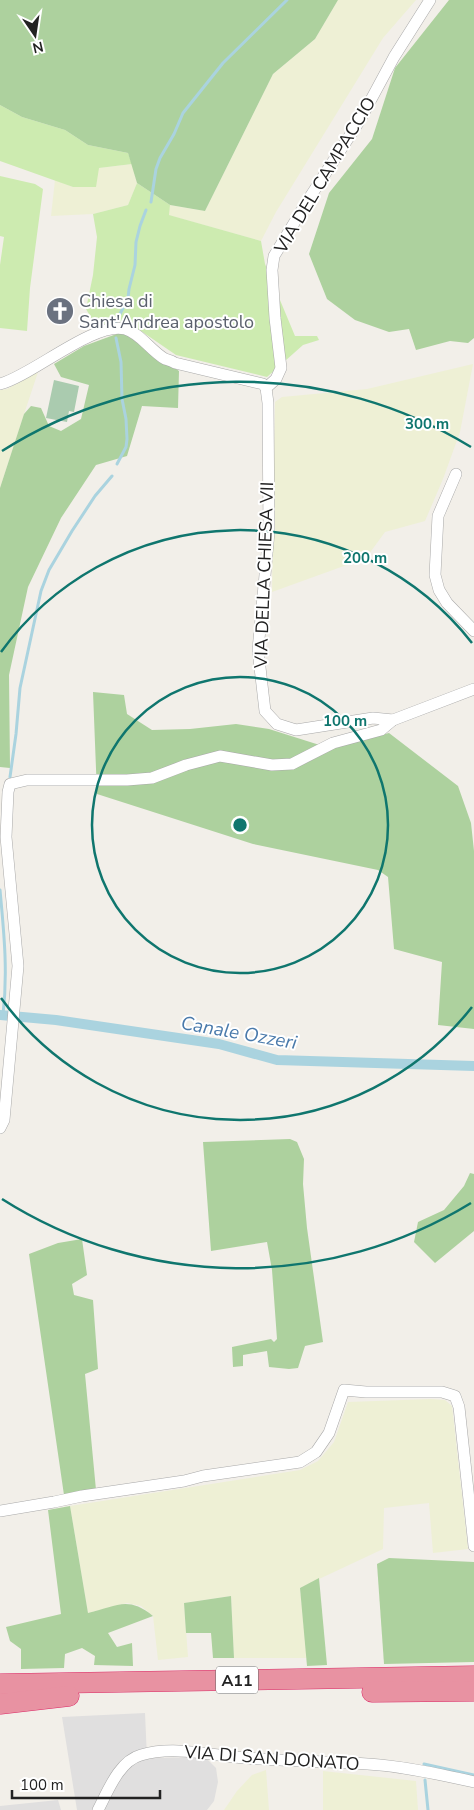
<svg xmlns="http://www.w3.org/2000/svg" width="474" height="1810" viewBox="0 0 474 1810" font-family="'Nunito Sans',sans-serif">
  <rect width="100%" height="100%" fill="#f2efe9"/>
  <!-- residential -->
  <g fill="#e0dfdf">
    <path d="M 145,1713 L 147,1758 L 205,1757 L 216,1768 L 218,1782 L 214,1801 L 207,1810 L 77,1810 L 62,1717 Z"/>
    <path d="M 58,1800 L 61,1810 L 0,1810 L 0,1806 Z"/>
  </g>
  <!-- farmland -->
  <g fill="#eef0d5">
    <path d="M 338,0 L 416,0 L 383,38 L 276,212 L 261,241 L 168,215 L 170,205 L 205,211 L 273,74 L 315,39 Z"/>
    <path d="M 132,164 L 137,183 L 128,205 L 93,214 L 51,216 L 55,180 L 73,187 L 99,168 Z"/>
    <path d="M 473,364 L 460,432 L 443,479 L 425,521 L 385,532 L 366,558 L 272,592 L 275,402 L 282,397 L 367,389 Z"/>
    <path d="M 38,372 L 24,414 L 0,488 L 0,390 L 7,389 Z"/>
    <path d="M 431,1399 L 445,1400 L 452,1406 L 468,1549 L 433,1553 L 429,1503 L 384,1508 L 383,1549 L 300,1588 L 307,1658 L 234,1658 L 231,1596 L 184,1603 L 188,1657 L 158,1660 L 153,1616 L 141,1606 L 127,1603 L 88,1613 L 70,1506 L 300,1470 L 318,1461 L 334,1442 L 348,1402 Z"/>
    <path d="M 266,1770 L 269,1810 L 224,1810 L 237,1791 L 252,1775 Z"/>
    <path d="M 323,1771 L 416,1781 L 418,1810 L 323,1810 Z"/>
  </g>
  <!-- grass -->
  <g fill="#cdebb0">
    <path d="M 0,105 L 22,117 L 65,130 L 88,145 L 128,153 L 132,164 L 99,168 L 96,187 L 73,187 L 0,161 Z"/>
    <path d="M 0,176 L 35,184 L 43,189 L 30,288 L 27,331 L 0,328 L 0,265 L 4,237 L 0,236 Z"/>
    <path d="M 137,183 L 170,205 L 169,215 L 261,241 L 265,264 L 295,336 L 317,336 L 319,340 L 303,345 L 267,377 L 176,355 L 125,320 L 97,328 L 86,309 L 93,275 L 97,237 L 93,214 L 128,205 Z"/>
  </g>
  <!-- forest -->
  <g fill="#add19e">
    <path d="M 0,0 L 338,0 L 315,39 L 273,74 L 205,211 L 170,205 L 137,183 L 128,153 L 88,145 L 65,130 L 22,117 L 0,105 Z"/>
    <path d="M 449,0 L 474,0 L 474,338 L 468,343 L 450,341 L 416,350 L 409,329 L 389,332 L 355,320 L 327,299 L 309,254 L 329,193 L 372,139 L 395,68 Z"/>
    <path d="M 122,332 L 179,371 L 178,408 L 142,406 L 127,456 L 96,465 L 61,518 L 28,587 L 9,675 L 10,768 L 0,767 L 0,488 L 24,414 L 31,406 L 41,408 L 49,426 L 61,431 L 81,419 L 89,385 L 61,377 L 54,364 L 84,346 Z"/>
    <path d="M 93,692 L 124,695 L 127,714 L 152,730 L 190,729 L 236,724 L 269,729 L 329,748 L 389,733 L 458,786 L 471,823 L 474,851 L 474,1029 L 438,1025 L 442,962 L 394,949 L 388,877 L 378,870 L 253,844 L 97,794 Z"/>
    <path d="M 290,1139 L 297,1142 L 304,1159 L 303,1184 L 307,1228 L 323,1342 L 305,1346 L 298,1368 L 289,1369 L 269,1367 L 267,1351 L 243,1355 L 243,1366 L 233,1367 L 232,1347 L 271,1339 L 274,1342 L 277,1339 L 272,1270 L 267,1242 L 211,1251 L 203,1142 Z"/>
    <path d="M 470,1173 L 474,1174 L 474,1231 L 435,1263 L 414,1242 L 418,1222 L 444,1210 L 464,1186 Z"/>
    <path d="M 82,1239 L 87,1275 L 72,1284 L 74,1295 L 93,1300 L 98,1369 L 85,1374 L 96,1490 L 64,1495 L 29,1254 L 58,1243 Z"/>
    <path d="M 70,1506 L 88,1613 C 116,1607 127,1595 153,1616 L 108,1633 L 117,1647 L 132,1643 L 133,1666 L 94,1665 L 95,1656 L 82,1648 L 65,1654 L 64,1668 L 21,1669 L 21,1649 L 10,1641 L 6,1627 L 61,1614 L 48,1510 Z"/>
    <path d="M 389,1558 L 474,1562 L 474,1662 L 384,1664 L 377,1564 Z"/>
    <path d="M 319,1578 L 327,1665 L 307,1666 L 300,1588 Z"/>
    <path d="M 231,1596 L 234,1658 L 213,1658 L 211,1633 L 186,1633 L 184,1603 Z"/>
  </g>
  <!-- cemetery -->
  <path fill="#aacbaf" d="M 54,380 L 79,386 L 74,412 L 69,411 L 67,422 L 46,418 Z"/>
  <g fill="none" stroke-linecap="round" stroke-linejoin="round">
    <!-- stream -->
    <g stroke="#aad3df" stroke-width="3">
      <path d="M 151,202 L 156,169 L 160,158 L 174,134 L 183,113 L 223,63 L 287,0"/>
      <path d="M 114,326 L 128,298 L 129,289 L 135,265 L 136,242 L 140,226 L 146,210"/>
      <path d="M 116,338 L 121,362 L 122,399 L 126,419 L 127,439 L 126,447 L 117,464"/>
      <path d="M 10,777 L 16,734 L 20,688 L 41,591 L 49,570 L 72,531 L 95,496 L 112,476"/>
      <path d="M 0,890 C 4,933 8,972 3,1015"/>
      <path d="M 424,1764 L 474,1775"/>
      <path d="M 425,1780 L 428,1810"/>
    </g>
    <!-- canal -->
    <path stroke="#aad3df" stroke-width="10" d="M 0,1015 L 56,1020 L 219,1044 L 277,1060 L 474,1066"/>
    <defs>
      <g id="street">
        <path d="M 0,384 C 33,375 94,321 125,329 C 140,333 151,351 165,359 C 168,360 172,361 175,363 L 263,384 L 266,388 L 268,403 L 269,532 L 258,650 L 265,711 L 277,724 L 296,730 L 373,718 L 393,720"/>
        <path d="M 266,388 L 276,379 L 281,368 L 275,318 L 272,270 L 274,256 L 308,200 L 360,120 L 394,57 L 430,0"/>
        <path d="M 456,474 L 438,516 L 435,575 L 439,590 L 447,603 L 474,631"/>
        <path d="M 0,1128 L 4,1120 L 18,966 L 6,837 L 8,792 L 10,784 L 27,780 L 127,780 L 152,778 L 186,765 L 220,756 L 272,765 L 292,764 L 333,743 L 381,730 L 393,720 L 474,689"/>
        <path d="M 0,1511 L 54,1502 L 82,1496 L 184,1481 L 203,1476 L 300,1462 L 316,1452 L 329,1433 L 344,1390 L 366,1392 L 442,1392 L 455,1396 L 459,1407 L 474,1546"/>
        <path d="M 98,1810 C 108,1791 119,1761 141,1755 C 175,1745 213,1756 247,1758 C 292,1762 336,1761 380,1765 C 412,1768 443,1775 474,1782"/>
      </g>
      <g id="highway">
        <path d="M 0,1684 L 474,1676"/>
        <path d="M 372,1692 L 474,1691"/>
        <path d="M 0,1704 L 69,1696"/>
      </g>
    </defs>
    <!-- street casing -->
    <use href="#street" stroke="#a9a9a9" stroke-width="12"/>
    <!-- highway casing -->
    <use href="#highway" stroke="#dc2a67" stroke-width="21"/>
    <!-- street -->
    <use href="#street" stroke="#fff" stroke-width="11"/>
    <!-- highway -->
    <use href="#highway" stroke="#e892a2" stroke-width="20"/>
  </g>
  <!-- distance rings -->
  <g fill="none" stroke="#0f766e" stroke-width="2.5">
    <circle cx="240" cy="825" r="148"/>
    <path d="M472 1007A295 295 0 0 1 1 998M1 652A295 295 0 0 1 472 643"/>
    <path d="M471 1203A443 443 0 0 1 2 1199M2 451A443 443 0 0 1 471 447"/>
  </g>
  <!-- icons -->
  <defs>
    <symbol id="church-disc" viewBox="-11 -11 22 22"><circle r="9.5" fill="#6b7280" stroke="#fff"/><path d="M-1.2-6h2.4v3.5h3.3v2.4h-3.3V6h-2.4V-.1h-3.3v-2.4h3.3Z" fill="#fff"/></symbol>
  </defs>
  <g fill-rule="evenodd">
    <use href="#church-disc" x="44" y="295" width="32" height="32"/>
  </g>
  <g text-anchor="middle" stroke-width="4" stroke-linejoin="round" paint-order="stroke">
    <!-- shield labels -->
    <rect fill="#fff" stroke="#646464" stroke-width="1" x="216" y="1666.5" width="42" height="27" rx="4"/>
    <g font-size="16" font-weight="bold" fill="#222">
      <text x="237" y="1686">A11</text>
    </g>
    <!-- street labels -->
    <g font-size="18" fill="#222" stroke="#fff">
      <text transform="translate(325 175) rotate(-59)" y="6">VIA DEL CAMPACCIO</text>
      <text transform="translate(264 575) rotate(-88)" y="6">VIA DELLA CHIESA VII</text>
      <text transform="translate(272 1758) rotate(4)" y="6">VIA DI SAN DONATO</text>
    </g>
    <!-- worship labels -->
    <g font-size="18" fill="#5b616d" stroke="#fff" text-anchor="start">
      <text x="79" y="307">Chiesa di<tspan x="79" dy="21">Sant'Andrea apostolo</tspan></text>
    </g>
    <!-- water labels -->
    <g font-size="19" font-style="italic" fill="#4a7aab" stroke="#fff">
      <text transform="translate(239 1032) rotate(10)" y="7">Canale Ozzeri</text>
    </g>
  </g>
  <circle cx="240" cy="825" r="8" fill="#0f766e" stroke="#fff" stroke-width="2.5"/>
  <g font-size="15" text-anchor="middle" font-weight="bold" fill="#0f766e" stroke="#fff" stroke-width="4" stroke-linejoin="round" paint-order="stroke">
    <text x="427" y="429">300 m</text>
    <text x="365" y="563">200 m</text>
    <text x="345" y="726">100 m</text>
  </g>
  <!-- north arrow -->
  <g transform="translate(35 35) rotate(167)" stroke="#ffffff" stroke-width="4" paint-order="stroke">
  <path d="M0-4L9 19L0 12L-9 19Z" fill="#222222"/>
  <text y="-8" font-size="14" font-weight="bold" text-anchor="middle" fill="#222222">N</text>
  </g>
  <!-- scale -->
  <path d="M12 1790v8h148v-8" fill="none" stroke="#222222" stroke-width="2.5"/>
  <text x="20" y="1790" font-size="15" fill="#222222" stroke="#ffffff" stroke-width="4" paint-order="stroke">100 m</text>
</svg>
